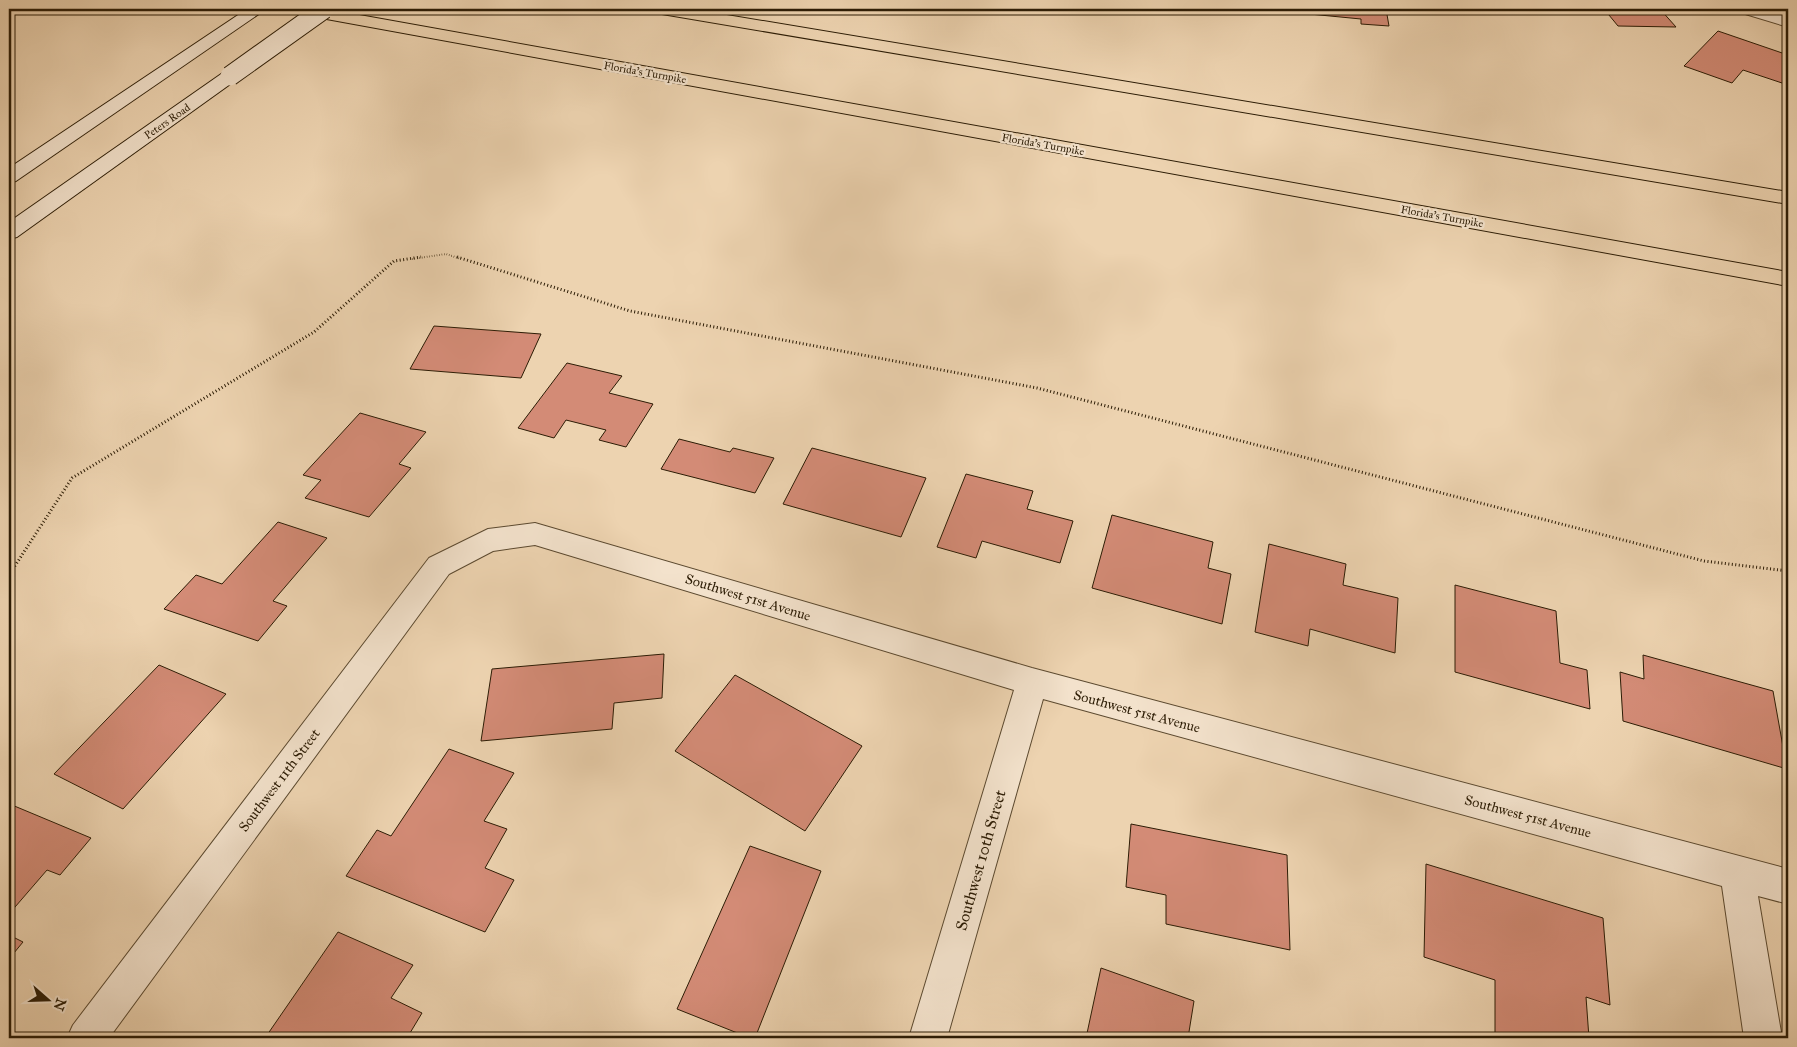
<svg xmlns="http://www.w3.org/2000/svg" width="1797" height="1047" viewBox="0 0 1797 1047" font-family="'IM FELL Great Primer',serif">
  <rect width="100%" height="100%" fill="#edd3b0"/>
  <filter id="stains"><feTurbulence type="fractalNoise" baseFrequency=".004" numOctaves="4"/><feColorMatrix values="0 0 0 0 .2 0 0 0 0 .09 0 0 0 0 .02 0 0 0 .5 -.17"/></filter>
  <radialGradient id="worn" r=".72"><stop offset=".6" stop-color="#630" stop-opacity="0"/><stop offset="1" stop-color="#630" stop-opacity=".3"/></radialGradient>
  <!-- building -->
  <g fill="#d38b76" stroke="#2c1c05">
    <path d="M 1289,9 L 1386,9 L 1389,26 L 1361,24 L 1361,19 L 1289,12 Z"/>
    <path d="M 1604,9 L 1660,9 L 1676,27 L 1618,26 Z"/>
    <path d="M 1718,31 L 1788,55 L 1788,85 L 1743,70 L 1732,83 L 1684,66 Z"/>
    <path d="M 434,326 L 541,334 L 521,378 L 410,369 Z"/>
    <path d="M 567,363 L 622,376 L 609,393 L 653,404 L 626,447 L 599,440 L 606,430 L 566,420 L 554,438 L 518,428 Z"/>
    <path d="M 360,413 L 426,432 L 399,464 L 411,468 L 369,517 L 305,498 L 321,480 L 303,475 Z"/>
    <path d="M 679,439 L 730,452 L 733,448 L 774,458 L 755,493 L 661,469 Z"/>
    <path d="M 812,448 L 926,478 L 901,537 L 783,504 Z"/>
    <path d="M 966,474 L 1033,491 L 1027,509 L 1073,521 L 1060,563 L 982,541 L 976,558 L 937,547 Z"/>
    <path d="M 1112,515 L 1213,542 L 1208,568 L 1231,574 L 1222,624 L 1092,588 Z"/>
    <path d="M 278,522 L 327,538 L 273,601 L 287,606 L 258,641 L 164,609 L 196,575 L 222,584 Z"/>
    <path d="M 1269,544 L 1346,564 L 1343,585 L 1398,598 L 1395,653 L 1310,629 L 1308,646 L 1255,632 Z"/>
    <path d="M 1455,585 L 1556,611 L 1560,663 L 1587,670 L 1590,709 L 1455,672 Z"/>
    <path d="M 664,654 L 662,698 L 614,703 L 612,729 L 481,741 L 492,669 Z"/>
    <path d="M 1643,655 L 1773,691 L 1787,769 L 1623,721 L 1620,672 L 1644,679 Z"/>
    <path d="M 159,665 L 226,694 L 123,809 L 54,774 Z"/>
    <path d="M 735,675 L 862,746 L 805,831 L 675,751 Z"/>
    <path d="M 449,749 L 514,773 L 484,821 L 507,829 L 485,868 L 514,880 L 485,932 L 346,876 L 377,830 L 391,836 Z"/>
    <path d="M 12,805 L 91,838 L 60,875 L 47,870 L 9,914 L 9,809 Z"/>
    <path d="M 1131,824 L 1287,855 L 1290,950 L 1166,924 L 1166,895 L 1126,887 Z"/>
    <path d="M 750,846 L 821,871 L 755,1038 L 750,1038 L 677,1009 Z"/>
    <path d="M 1426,864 L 1603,918 L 1610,1005 L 1586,997 L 1589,1038 L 1495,1038 L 1495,980 L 1424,957 Z"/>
    <path d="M 338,932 L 413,965 L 391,998 L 422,1013 L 407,1038 L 265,1038 Z"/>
    <path d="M 9,935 L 23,942 L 9,959 Z"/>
    <path d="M 1101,968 L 1194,1001 L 1188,1038 L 1086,1038 Z"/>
  </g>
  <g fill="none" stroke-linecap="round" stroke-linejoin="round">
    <defs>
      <g id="minor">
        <path d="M 1740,9 L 1764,9 L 1788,16 L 1788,27 L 1742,13 Z"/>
        <path d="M 535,523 L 1032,668 L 1788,869 L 1788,904 L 1758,896 L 1782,1038 L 1744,1038 L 1722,886 L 1043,699 L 947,1038 L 909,1038 L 1014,690 L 535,545 L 493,551 L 449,574 L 109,1038 L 67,1038 L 73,1025 L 429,558 L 488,529 Z"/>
      </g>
      <g id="secondary">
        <path d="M 247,9 L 266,9 L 16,181 L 9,183 L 9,168 Z"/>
        <path d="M 230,71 L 236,72 L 239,76 L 236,80 L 17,237 L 9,239 L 9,222 L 224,72 Z"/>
      </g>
      <g id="motorway">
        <path d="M 291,9 L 326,9 L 1788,272 L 1788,286 L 299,14 L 293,13 Z"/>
        <path d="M 654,9 L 691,9 L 1788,192 L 1788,204 L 662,14 L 656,13 Z"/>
      </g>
    </defs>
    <!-- minor casing -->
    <use href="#minor" stroke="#5c4a30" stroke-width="2"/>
    <!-- secondary casing -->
    <use href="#secondary" stroke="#2c1c05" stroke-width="2"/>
    <!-- motorway casing -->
    <use href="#motorway" stroke="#2c1c05" stroke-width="2"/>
    <!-- path-far1 -->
    <path stroke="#2c1c05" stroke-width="2" stroke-dasharray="0.5 2" stroke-linecap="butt" d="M 412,259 L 446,254 L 461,259"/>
    <!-- path -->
    <g stroke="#2c1c05" stroke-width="3" stroke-dasharray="1 2.5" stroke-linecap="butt">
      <path d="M 457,257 L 630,311 L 1037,388 L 1704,561 L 1788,571"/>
      <path d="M 9,575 L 72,478 L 314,332 L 394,261 L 421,257"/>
    </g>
    <!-- minor -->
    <use href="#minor" fill="#f3e2cc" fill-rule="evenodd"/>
    <!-- secondary -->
    <use href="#secondary" fill="#f3e2cc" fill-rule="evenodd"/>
    <!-- motorway -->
    <use href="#motorway" fill="#edd3b0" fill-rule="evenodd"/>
    <defs>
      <path id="secondary-bridge" d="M 230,76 L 324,9"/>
    </defs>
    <!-- secondary-bridge casing -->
    <use href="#secondary-bridge" stroke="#2c1c05" stroke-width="21" stroke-linecap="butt"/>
    <!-- secondary-bridge -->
    <use href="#secondary-bridge" stroke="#f3e2cc" stroke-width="19"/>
  </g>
  <g text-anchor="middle" stroke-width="4.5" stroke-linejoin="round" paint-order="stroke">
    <!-- far-street labels -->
    <g font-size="11" fill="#2c1c05" stroke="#f3e2cc">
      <text transform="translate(645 72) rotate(10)" y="4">Florida's Turnpike</text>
      <text transform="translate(167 121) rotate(-35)" y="4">Peters Road</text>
      <text transform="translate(1043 144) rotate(10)" y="4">Florida's Turnpike</text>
      <text transform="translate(1442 216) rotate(10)" y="4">Florida's Turnpike</text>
    </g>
    <!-- street labels -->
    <g font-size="14" fill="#2c1c05" stroke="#f3e2cc">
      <text transform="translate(748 597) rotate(17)" y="5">Southwest 51st Avenue</text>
      <text transform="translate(1137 711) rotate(15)" y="5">Southwest 51st Avenue</text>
      <text transform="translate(279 780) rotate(-53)" y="5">Southwest 11th Street</text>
      <text transform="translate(1528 816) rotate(15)" y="5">Southwest 51st Avenue</text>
    </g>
    <!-- near-street labels -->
    <g font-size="16" fill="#2c1c05" stroke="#f3e2cc">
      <text transform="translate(980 860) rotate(-74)" y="6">Southwest 10th Street</text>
    </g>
  </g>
  <!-- margin -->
  <rect width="1797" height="1047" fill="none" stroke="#edd3b0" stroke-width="30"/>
  <rect x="10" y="10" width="1777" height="1027" fill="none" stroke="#2c1c05" stroke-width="2.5"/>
  <rect x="15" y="15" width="1767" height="1017" fill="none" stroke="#2c1c05"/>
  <!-- north arrow -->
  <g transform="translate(48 1000) rotate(110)" stroke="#f3e2cc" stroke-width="4" paint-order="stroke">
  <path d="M0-4L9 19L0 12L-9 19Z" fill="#2c1c05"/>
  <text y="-8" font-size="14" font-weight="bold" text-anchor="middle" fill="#2c1c05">N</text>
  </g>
  <rect width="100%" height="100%" filter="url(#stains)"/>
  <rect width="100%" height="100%" fill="url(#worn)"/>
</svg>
